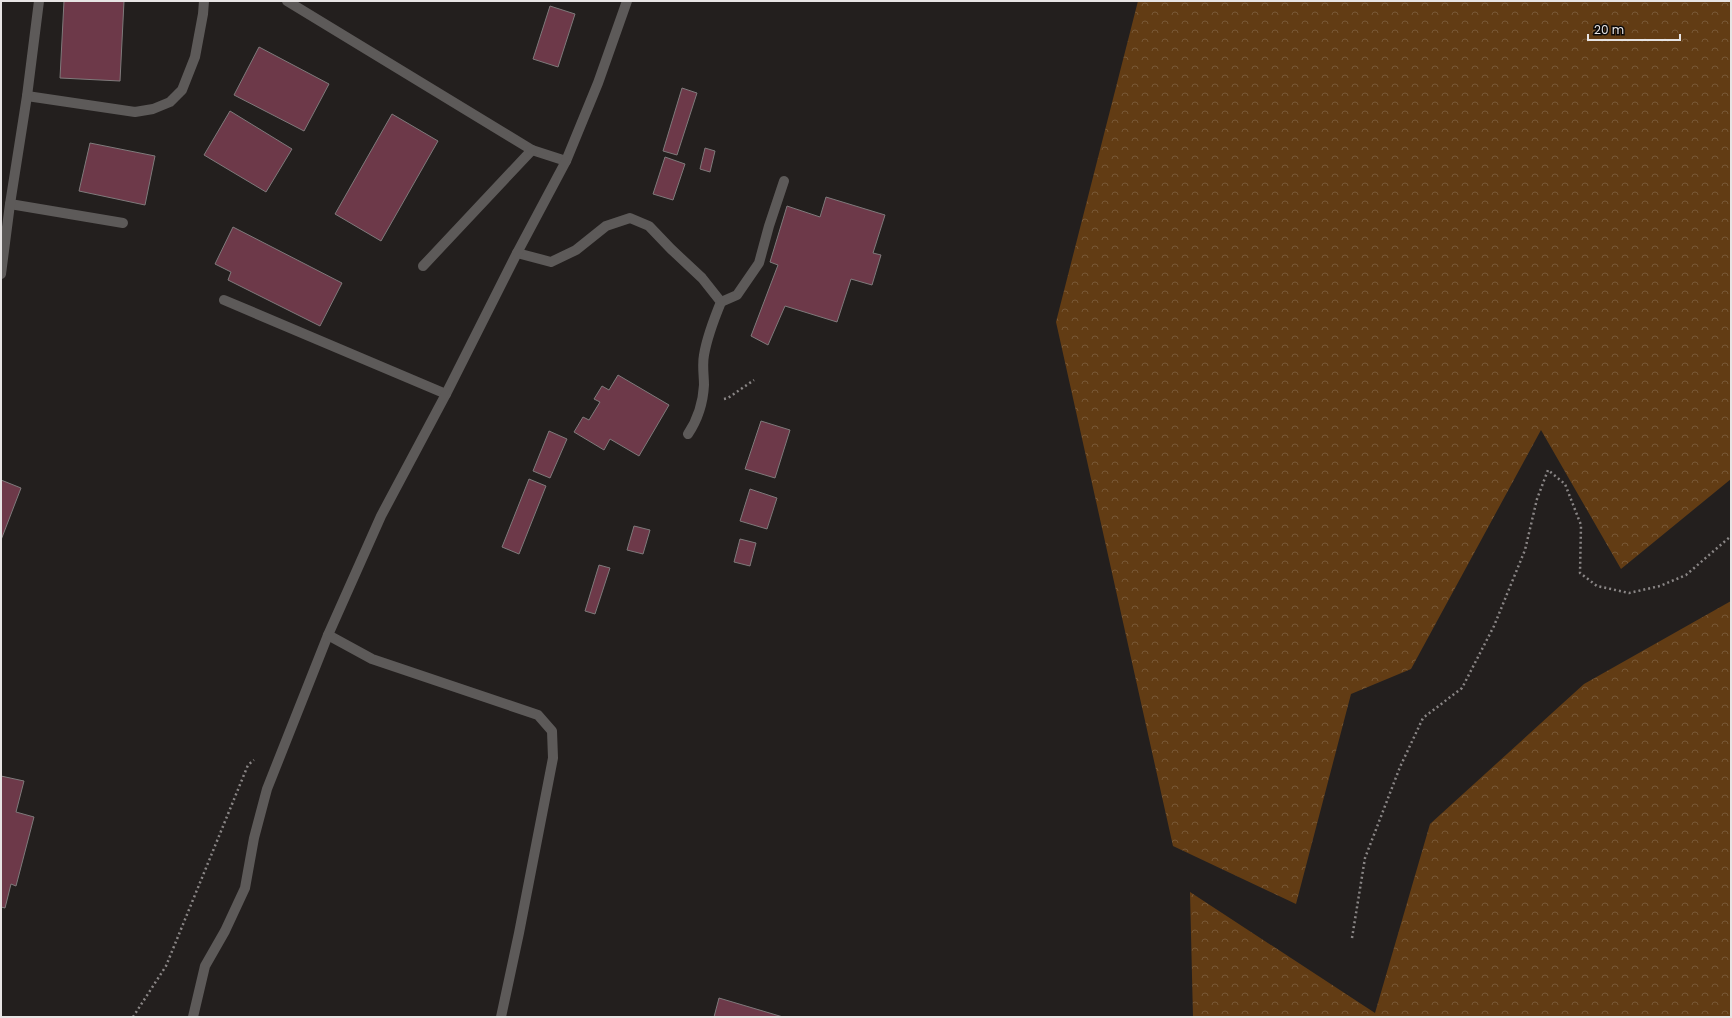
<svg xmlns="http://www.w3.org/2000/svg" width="1732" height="1018" viewBox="0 0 1732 1018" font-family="Poppins,sans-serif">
  <defs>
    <pattern id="forest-crowns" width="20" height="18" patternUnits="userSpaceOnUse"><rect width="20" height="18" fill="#623c14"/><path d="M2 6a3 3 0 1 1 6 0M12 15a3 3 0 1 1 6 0" fill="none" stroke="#785836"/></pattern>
  </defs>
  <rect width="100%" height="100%" fill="#231f1e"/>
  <!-- forest -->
  <g fill="url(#forest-crowns)">
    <path d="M 1138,1 L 1731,1 L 1731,479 L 1621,569 L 1541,430 L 1411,669 L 1351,694 L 1296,904 L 1173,846 L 1056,322 Z"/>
    <path d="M 1731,601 L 1731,1017 L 1193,1017 L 1190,892 L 1375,1013 L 1430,824 L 1584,684 Z"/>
  </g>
  <!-- building -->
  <g fill="#6d3949" stroke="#7f7a7b">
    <path d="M 64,1 L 124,1 L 120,81 L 60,78 Z"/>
    <path d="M 550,6 L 575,14 L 558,67 L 533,59 Z"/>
    <path d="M 259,47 L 329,84 L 304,131 L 234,95 Z"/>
    <path d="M 682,88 L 697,93 L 677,155 L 663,151 Z"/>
    <path d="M 230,111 L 292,149 L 266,192 L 204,155 Z"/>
    <path d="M 392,114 L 438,141 L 381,241 L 335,214 Z"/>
    <path d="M 90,143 L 155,156 L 145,205 L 79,191 Z"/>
    <path d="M 705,148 L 715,151 L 710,172 L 700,169 Z"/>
    <path d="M 665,157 L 685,164 L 673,200 L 653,194 Z"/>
    <path d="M 826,197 L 885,215 L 873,253 L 881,255 L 872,285 L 851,279 L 837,322 L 785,306 L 768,345 L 751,336 L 778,265 L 770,262 L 787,206 L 820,217 Z"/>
    <path d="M 233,227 L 342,283 L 320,326 L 228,280 L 231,272 L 215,264 Z"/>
    <path d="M 618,375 L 669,405 L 639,456 L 610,439 L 604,450 L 574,432 L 583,417 L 589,420 L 600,402 L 594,399 L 602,386 L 609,390 Z"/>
    <path d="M 761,421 L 790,430 L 775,478 L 745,469 Z"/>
    <path d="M 549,431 L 567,439 L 550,478 L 533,471 Z"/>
    <path d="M 529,479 L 546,486 L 519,554 L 502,547 Z"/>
    <path d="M 1,480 L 21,488 L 1,540 Z"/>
    <path d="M 750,489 L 777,498 L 767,529 L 740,521 Z"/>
    <path d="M 634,526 L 650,530 L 643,554 L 627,550 Z"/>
    <path d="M 740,539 L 756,543 L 750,566 L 734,562 Z"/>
    <path d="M 599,565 L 610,568 L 595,614 L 585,611 Z"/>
    <path d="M 1,776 L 24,781 L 16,812 L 34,817 L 16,886 L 11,884 L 5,908 L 1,907 Z"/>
    <path d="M 719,998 L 783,1017 L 714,1017 Z"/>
  </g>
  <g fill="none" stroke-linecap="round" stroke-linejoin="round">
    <!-- path -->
    <g stroke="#8a8686" stroke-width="2.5" stroke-dasharray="2 3" stroke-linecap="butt">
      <path d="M 724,399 L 728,398 L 754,380"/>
      <path d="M 1352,938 L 1365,858 L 1400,767 L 1423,718 L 1462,688 L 1494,626 L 1525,550 L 1537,499 L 1548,470 L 1565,484 L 1581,525 L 1580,573 L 1597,586 L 1629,593 L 1660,586 L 1686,575 L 1731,536"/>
      <path d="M 133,1017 L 166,966 L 248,765 L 254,760"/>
    </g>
    <!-- minor -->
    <g stroke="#5d5a59" stroke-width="10">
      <path d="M 287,1 L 532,150 L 566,161"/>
      <path d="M 27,96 L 135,112 L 153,109 L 170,102 L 182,90 L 195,57 L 203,14 L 204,1"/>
      <path d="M 10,204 L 123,223"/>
      <path d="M 517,253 L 551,262 L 576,250 L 606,226 L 630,218 L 649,226 L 671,249 L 702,278 L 721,302 C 714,319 707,337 704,355 C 702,365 704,375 704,385 C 703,404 698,419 688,434"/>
      <path d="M 423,266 L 532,150"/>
      <path d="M 1,274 L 10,204 L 27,96 L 39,1"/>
      <path d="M 224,300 L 446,394"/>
      <path d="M 721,302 L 737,295 L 759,263 L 769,226 L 784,181"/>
      <path d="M 193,1017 L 205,966 L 225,931 L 245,888 L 254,838 L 267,789 L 328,635"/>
      <path d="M 501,1017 L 519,933 L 553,758 L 552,731 L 538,715 L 372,659 L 328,635 L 381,516 L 446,394 L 517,253 L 566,161 L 598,83 L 627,1"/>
    </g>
  </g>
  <!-- border -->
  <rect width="1732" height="1018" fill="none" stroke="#e7e4e4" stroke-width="4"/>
  <!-- scale -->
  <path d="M1588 34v6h92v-6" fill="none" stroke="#e7e4e4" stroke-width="2"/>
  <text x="1594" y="34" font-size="12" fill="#e7e4e4" stroke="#0b0909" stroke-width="3" paint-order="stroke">20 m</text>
</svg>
